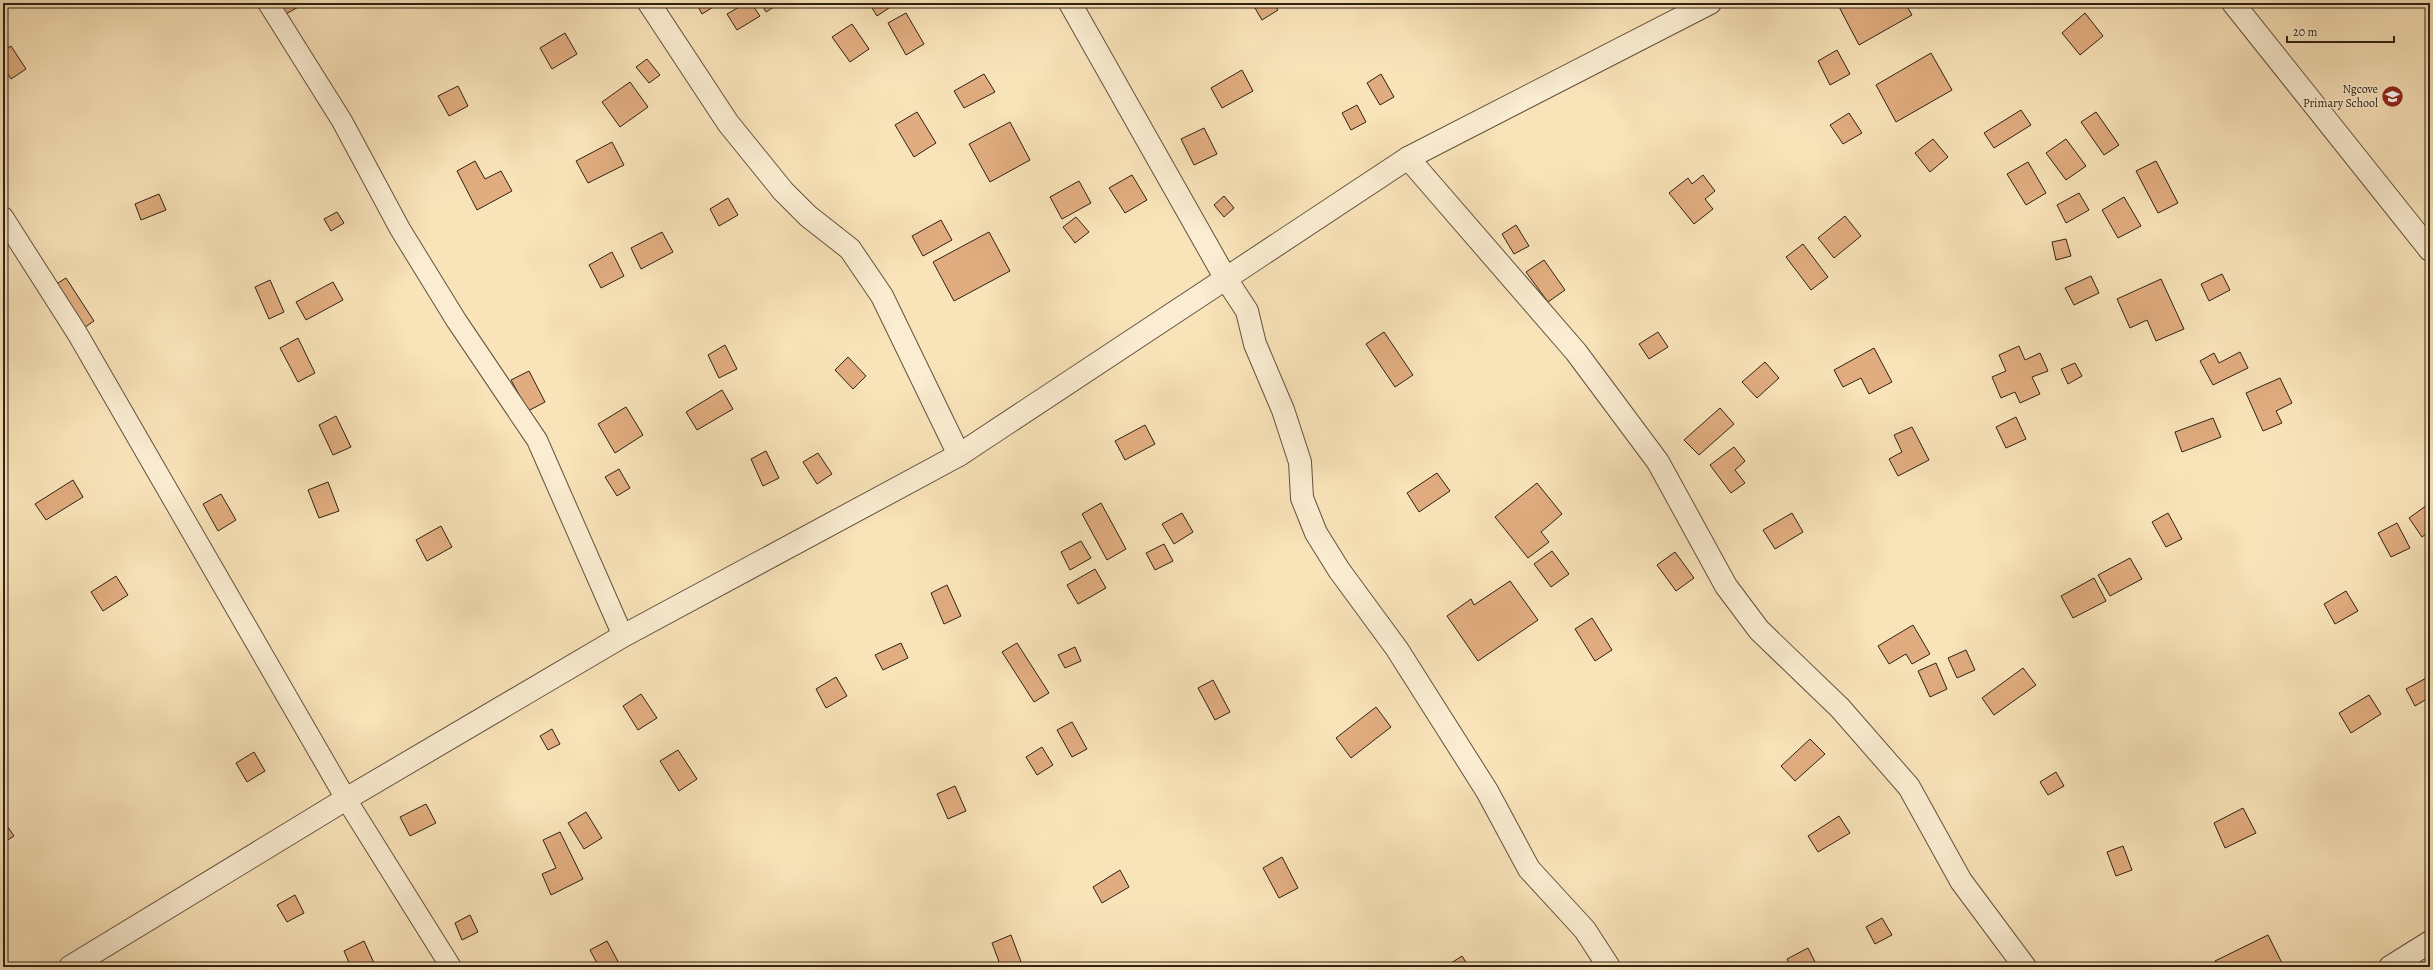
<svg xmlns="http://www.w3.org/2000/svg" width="2433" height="970" viewBox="0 0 2433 970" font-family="Alegreya,serif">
  <rect width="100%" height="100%" fill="#f9e3b9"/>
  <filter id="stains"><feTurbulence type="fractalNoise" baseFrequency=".005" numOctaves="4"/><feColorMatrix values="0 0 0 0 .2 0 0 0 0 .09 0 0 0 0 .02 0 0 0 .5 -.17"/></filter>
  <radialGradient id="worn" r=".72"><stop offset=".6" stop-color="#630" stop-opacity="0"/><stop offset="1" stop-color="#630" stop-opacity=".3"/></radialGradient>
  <!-- building -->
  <g fill="#e1ad80" stroke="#302214">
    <path d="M 275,3 L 301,3 L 302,5 L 282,16 Z"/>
    <path d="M 696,3 L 718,3 L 718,4 L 702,14 Z"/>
    <path d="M 746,3 L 751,3 L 760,16 L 737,30 L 727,14 Z"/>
    <path d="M 761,3 L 780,3 L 766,12 Z"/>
    <path d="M 869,3 L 890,3 L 892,6 L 877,16 Z"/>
    <path d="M 1252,3 L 1273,3 L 1278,10 L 1262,20 Z"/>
    <path d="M 1837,3 L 1905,3 L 1912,15 L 1859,45 Z"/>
    <path d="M 906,13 L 924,44 L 906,55 L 888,23 Z"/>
    <path d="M 2085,13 L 2103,36 L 2080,55 L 2062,33 Z"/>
    <path d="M 852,24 L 869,49 L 850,62 L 832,37 Z"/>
    <path d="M 565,33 L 577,54 L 552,69 L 540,48 Z"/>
    <path d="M 11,46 L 26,69 L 11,79 L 3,66 L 3,51 Z"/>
    <path d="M 1837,50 L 1850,74 L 1830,85 L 1818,61 Z"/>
    <path d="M 1931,53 L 1952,90 L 1896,122 L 1876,85 Z"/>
    <path d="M 647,59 L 660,75 L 649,83 L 636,67 Z"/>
    <path d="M 1242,70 L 1253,91 L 1222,108 L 1211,88 Z"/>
    <path d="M 984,74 L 995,92 L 964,108 L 954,91 Z"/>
    <path d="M 1381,74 L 1394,97 L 1380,105 L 1367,83 Z"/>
    <path d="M 630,82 L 648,107 L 620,127 L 602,102 Z"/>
    <path d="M 458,86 L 468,106 L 449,116 L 438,96 Z"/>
    <path d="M 1357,105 L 1366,122 L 1351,130 L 1342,113 Z"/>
    <path d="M 2021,110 L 2031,125 L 1994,148 L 1984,133 Z"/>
    <path d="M 917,112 L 936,143 L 914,157 L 895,125 Z"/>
    <path d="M 2096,112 L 2119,145 L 2104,155 L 2081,122 Z"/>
    <path d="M 1849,113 L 1862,133 L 1843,144 L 1830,125 Z"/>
    <path d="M 1010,122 L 1030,160 L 990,182 L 969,144 Z"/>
    <path d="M 1204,128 L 1217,154 L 1194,165 L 1181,139 Z"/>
    <path d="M 1933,139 L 1948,157 L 1930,172 L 1915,153 Z"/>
    <path d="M 2066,139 L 2086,166 L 2066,180 L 2046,153 Z"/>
    <path d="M 612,142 L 624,165 L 588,183 L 576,161 Z"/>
    <path d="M 475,161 L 485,179 L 501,171 L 512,191 L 477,210 L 457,171 Z"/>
    <path d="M 2156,161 L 2178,203 L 2158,213 L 2136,171 Z"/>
    <path d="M 2028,162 L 2046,193 L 2026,205 L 2007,174 Z"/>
    <path d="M 1132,175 L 1147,200 L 1125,213 L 1109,188 Z"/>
    <path d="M 1703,175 L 1715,191 L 1705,199 L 1713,209 L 1694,224 L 1669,193 L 1688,178 L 1692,184 Z"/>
    <path d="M 1079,181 L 1091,203 L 1062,219 L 1050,197 Z"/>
    <path d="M 2079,193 L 2089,210 L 2066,223 L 2057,205 Z"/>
    <path d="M 159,194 L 166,210 L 141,220 L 135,204 Z"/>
    <path d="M 1224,196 L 1234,208 L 1224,217 L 1214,205 Z"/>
    <path d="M 2124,197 L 2141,226 L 2118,238 L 2102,210 Z"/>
    <path d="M 728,198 L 738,215 L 719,226 L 710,209 Z"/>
    <path d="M 337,212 L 344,223 L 331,231 L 324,219 Z"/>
    <path d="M 1845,216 L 1861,236 L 1834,258 L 1818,238 Z"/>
    <path d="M 1076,217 L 1089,232 L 1075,243 L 1063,227 Z"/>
    <path d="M 941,220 L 952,240 L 923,256 L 912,236 Z"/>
    <path d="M 1516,225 L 1529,246 L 1514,254 L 1502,234 Z"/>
    <path d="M 662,232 L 673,252 L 641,269 L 631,248 Z"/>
    <path d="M 989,232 L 1010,271 L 954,301 L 933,262 Z"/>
    <path d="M 2066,239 L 2071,256 L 2056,260 L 2052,242 Z"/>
    <path d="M 1803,244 L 1828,277 L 1811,290 L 1786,257 Z"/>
    <path d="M 612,252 L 624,276 L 601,288 L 589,265 Z"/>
    <path d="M 1544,260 L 1565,290 L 1548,302 L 1526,272 Z"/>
    <path d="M 2222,274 L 2230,290 L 2209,301 L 2201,284 Z"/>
    <path d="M 2091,276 L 2099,293 L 2074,305 L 2065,288 Z"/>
    <path d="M 66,278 L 94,321 L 78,332 L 50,288 Z"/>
    <path d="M 2161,279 L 2184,329 L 2156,341 L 2147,320 L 2130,328 L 2117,299 Z"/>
    <path d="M 270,280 L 284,312 L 269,319 L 255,287 Z"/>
    <path d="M 333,282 L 343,300 L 306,320 L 296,302 Z"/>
    <path d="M 1384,332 L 1413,375 L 1395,387 L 1366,344 Z"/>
    <path d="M 1658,332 L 1668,347 L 1649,359 L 1639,344 Z"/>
    <path d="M 298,338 L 315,373 L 298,382 L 280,348 Z"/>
    <path d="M 725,345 L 737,369 L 719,378 L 708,355 Z"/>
    <path d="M 2019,346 L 2025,360 L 2040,353 L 2048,371 L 2032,377 L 2040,394 L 2020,403 L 2015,392 L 2001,398 L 1992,377 L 2006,371 L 1999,355 Z"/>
    <path d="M 1874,348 L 1892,382 L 1869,394 L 1861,378 L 1843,387 L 1834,370 Z"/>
    <path d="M 2240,352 L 2248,368 L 2213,385 L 2200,361 L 2214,353 L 2219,363 Z"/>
    <path d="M 848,357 L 866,376 L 853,389 L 835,370 Z"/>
    <path d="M 1765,362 L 1779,378 L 1757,398 L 1742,382 Z"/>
    <path d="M 2075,363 L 2082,376 L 2068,384 L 2061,369 Z"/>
    <path d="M 529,371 L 545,402 L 528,411 L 511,380 Z"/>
    <path d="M 2280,378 L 2292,403 L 2276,411 L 2282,423 L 2263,431 L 2246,393 Z"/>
    <path d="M 722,390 L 733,409 L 697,430 L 686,412 Z"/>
    <path d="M 626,407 L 643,435 L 615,453 L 598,424 Z"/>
    <path d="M 1720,408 L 1734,424 L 1699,455 L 1684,440 Z"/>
    <path d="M 336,416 L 351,447 L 333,455 L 319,425 Z"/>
    <path d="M 2016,417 L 2026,439 L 2006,448 L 1996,427 Z"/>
    <path d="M 2213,418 L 2221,437 L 2182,452 L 2175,432 Z"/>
    <path d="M 1145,425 L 1155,444 L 1125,460 L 1115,441 Z"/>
    <path d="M 1912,427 L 1929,460 L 1898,476 L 1889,459 L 1902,452 L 1894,435 Z"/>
    <path d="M 1734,447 L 1745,461 L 1735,470 L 1745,483 L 1731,493 L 1710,465 Z"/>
    <path d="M 766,451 L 779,478 L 763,486 L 751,459 Z"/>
    <path d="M 818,453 L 832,474 L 817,484 L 803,462 Z"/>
    <path d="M 619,469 L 630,488 L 617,496 L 605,477 Z"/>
    <path d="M 1437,473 L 1450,491 L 1419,512 L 1407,493 Z"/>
    <path d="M 73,480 L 83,497 L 46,520 L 35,504 Z"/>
    <path d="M 328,482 L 339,511 L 319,518 L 308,490 Z"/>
    <path d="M 1537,483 L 1562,514 L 1541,532 L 1549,542 L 1528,558 L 1495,517 Z"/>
    <path d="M 221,494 L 236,520 L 218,531 L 203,504 Z"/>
    <path d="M 1101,503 L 1126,549 L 1107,560 L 1082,514 Z"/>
    <path d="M 2430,503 L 2430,531 L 2422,537 L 2409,518 Z"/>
    <path d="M 1182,513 L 1193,532 L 1174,544 L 1162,524 Z"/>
    <path d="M 1792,513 L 1803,532 L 1775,549 L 1763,530 Z"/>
    <path d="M 2168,513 L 2182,539 L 2166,547 L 2152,522 Z"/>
    <path d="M 2397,523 L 2410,548 L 2391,557 L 2378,533 Z"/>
    <path d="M 441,526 L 452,547 L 427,561 L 416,540 Z"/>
    <path d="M 1081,541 L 1091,558 L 1070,570 L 1061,552 Z"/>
    <path d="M 1164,544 L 1173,561 L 1155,570 L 1146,553 Z"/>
    <path d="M 1552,551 L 1569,574 L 1551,587 L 1534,564 Z"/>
    <path d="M 1675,552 L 1694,578 L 1676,591 L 1657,565 Z"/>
    <path d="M 2130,558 L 2142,579 L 2110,596 L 2098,575 Z"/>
    <path d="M 1095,569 L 1106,588 L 1078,604 L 1067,585 Z"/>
    <path d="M 116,576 L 128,595 L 103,611 L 91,592 Z"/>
    <path d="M 2094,578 L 2106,601 L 2073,618 L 2061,596 Z"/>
    <path d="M 1510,581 L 1538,620 L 1478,661 L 1447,616 L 1471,599 L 1474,605 Z"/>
    <path d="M 947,585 L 961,616 L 944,624 L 931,593 Z"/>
    <path d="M 2346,591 L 2358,611 L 2335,624 L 2324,604 Z"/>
    <path d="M 1592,618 L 1612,650 L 1595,661 L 1575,629 Z"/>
    <path d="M 1913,625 L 1930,654 L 1912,664 L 1906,654 L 1889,664 L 1878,646 Z"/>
    <path d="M 901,643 L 908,658 L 883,670 L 875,655 Z"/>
    <path d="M 1017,643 L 1049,693 L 1034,702 L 1002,652 Z"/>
    <path d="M 1075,647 L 1081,661 L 1065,668 L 1058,655 Z"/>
    <path d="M 1966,650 L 1975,670 L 1957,678 L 1948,658 Z"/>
    <path d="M 1936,663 L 1947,689 L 1930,697 L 1918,671 Z"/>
    <path d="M 2023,668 L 2036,685 L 1994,715 L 1982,698 Z"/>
    <path d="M 2430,676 L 2430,697 L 2415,706 L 2406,689 Z"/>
    <path d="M 836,677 L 847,696 L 826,708 L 816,689 Z"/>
    <path d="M 1213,680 L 1230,712 L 1215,720 L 1198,688 Z"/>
    <path d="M 641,694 L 657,718 L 638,730 L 623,706 Z"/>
    <path d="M 2369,695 L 2381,714 L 2351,733 L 2339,713 Z"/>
    <path d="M 1376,707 L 1391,727 L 1351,758 L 1336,738 Z"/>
    <path d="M 1072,722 L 1087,749 L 1072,757 L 1057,730 Z"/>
    <path d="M 552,729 L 560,744 L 548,750 L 540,736 Z"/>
    <path d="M 1810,739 L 1825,754 L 1795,781 L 1781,766 Z"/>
    <path d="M 1042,747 L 1053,765 L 1037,775 L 1026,757 Z"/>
    <path d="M 678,750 L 697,779 L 679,791 L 660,761 Z"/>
    <path d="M 254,752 L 265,771 L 247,782 L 236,763 Z"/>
    <path d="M 2056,772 L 2064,786 L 2048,795 L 2040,782 Z"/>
    <path d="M 955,786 L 966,811 L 948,819 L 937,794 Z"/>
    <path d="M 426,804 L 436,823 L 410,836 L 400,817 Z"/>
    <path d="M 2243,808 L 2256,833 L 2225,848 L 2214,823 Z"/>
    <path d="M 586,812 L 602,838 L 584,849 L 568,823 Z"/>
    <path d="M 1839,816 L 1850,833 L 1818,852 L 1808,836 Z"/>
    <path d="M 3,820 L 14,836 L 3,843 Z"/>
    <path d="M 560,832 L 583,879 L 551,895 L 542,874 L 556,868 L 543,840 Z"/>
    <path d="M 2123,846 L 2132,870 L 2116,876 L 2107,852 Z"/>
    <path d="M 1282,857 L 1298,888 L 1279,898 L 1263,868 Z"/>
    <path d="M 1120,870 L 1129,887 L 1102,903 L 1093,887 Z"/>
    <path d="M 295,895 L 304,913 L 287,922 L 277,905 Z"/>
    <path d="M 470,915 L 478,932 L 462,940 L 455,923 Z"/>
    <path d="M 1882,918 L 1892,935 L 1875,944 L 1866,927 Z"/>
    <path d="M 1011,935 L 1023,967 L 1001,967 L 992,943 Z"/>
    <path d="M 2268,935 L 2284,967 L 2218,967 L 2215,961 Z"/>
    <path d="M 364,941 L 374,963 L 365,967 L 351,967 L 344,951 Z"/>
    <path d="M 607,941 L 621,967 L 599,967 L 590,950 Z"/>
    <path d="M 1808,948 L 1817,966 L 1791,967 L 1787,959 Z"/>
    <path d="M 1462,956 L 1469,967 L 1445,967 Z"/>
  </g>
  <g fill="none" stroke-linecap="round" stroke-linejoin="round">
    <defs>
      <g id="service">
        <path d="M 268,3 L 342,121 L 400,229 L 456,320 L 537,440 L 623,636"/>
        <path d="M 3,217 L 77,333 L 346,799 L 451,967"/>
      </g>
      <g id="minor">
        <path d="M 649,3 L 728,123 L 783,191 L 808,216 L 850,249 L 882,296 L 959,455"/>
        <path d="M 1070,3 L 1226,279 L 1247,311 L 1255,344 L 1283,410 L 1300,462 L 1302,498 L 1316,533 L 1339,570 L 1397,649 L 1487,791 L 1529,869 L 1585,930 L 1609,967"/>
        <path d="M 2233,3 L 2430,250"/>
        <path d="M 1408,158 L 1576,352 L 1658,462 L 1726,586 L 1759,630 L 1840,708 L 1909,787 L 1961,881 L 2025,967"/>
        <path d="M 70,967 L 346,799 L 623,636 L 959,455 L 1408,158 L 1710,3"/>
        <path d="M 2390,967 L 2430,942"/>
      </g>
    </defs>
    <!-- service casing -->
    <use href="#service" stroke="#62523d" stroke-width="22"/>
    <!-- minor casing -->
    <use href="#minor" stroke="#62523d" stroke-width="24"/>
    <!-- service -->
    <use href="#service" stroke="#fbedd2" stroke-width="20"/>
    <!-- minor -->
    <use href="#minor" stroke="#fbedd2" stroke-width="22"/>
  </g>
  <!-- icons -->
  <defs>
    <symbol id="school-disc" viewBox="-11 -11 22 22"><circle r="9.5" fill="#8f2418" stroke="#fbedd2"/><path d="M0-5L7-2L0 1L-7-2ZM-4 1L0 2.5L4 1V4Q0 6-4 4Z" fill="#fff"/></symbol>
  </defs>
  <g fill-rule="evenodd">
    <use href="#school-disc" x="2380" y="84" width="25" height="25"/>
  </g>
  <g text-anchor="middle" stroke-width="3" stroke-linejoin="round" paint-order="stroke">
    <!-- poi labels -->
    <g font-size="12" fill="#302214" stroke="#fbedd2" text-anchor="end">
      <text x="2378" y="93">Ngcove<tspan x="2378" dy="14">Primary School</tspan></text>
    </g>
  </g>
  <!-- margin -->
  <rect width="2433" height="970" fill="none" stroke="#f9e3b9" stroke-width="16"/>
  <rect x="4" y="4" width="2425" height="962" fill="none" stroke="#302214" stroke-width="2"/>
  <rect x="8" y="8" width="2417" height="954" fill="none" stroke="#302214"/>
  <!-- scale -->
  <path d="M2287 36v6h107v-6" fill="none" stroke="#302214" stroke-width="2"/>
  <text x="2293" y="36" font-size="12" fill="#302214" stroke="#fbedd2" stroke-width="3" paint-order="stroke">20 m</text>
  <rect width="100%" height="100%" filter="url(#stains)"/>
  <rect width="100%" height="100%" fill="url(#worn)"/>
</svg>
